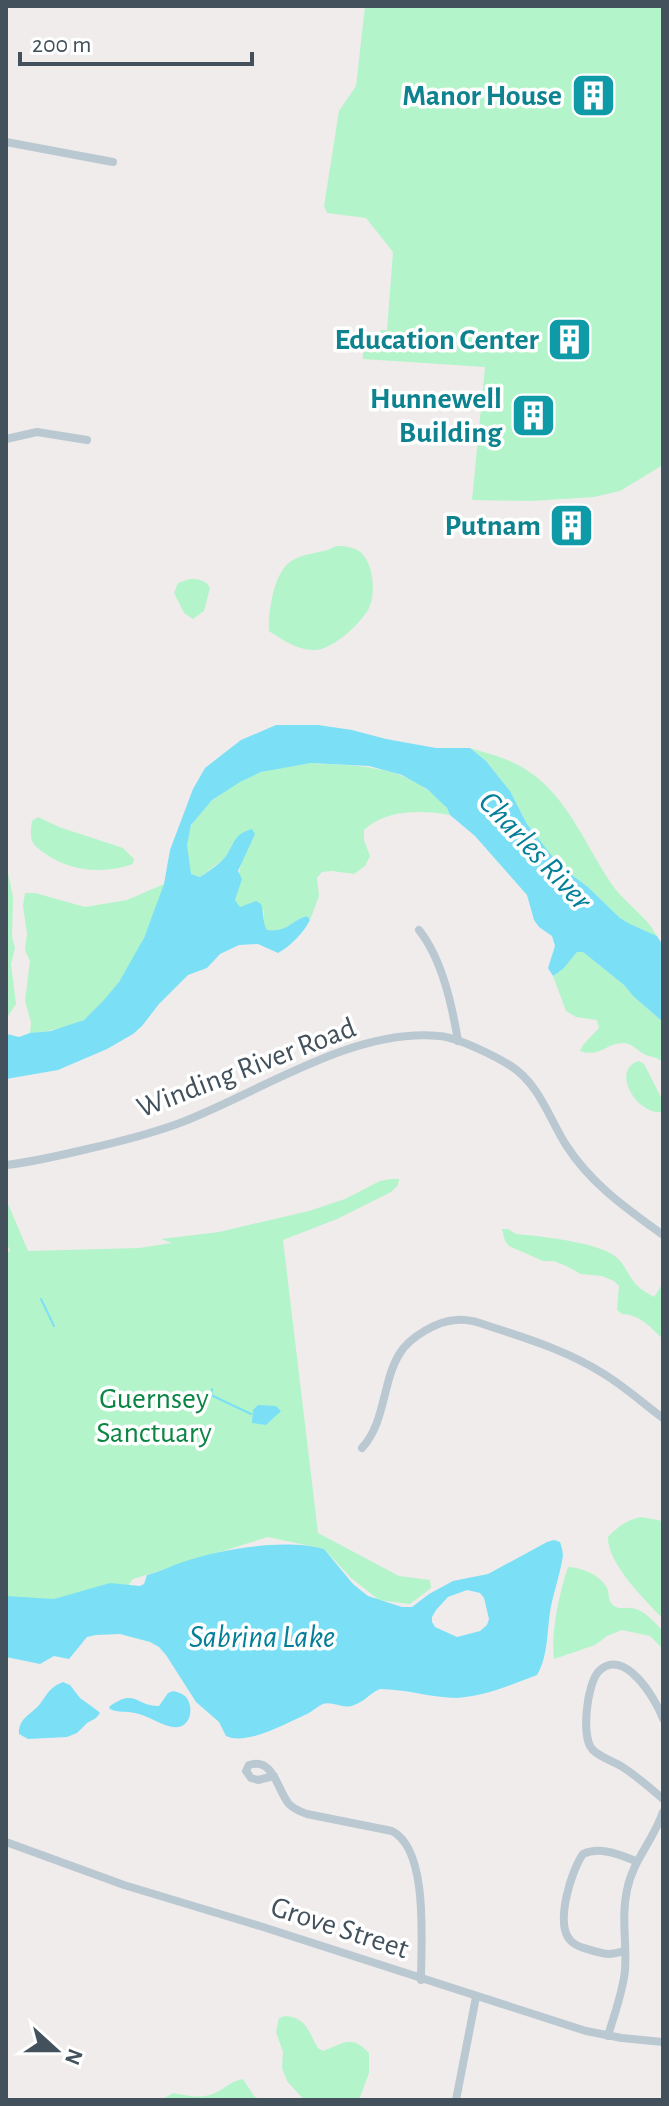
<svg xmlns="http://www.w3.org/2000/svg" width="669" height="2106" viewBox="0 0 669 2106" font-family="'Alegreya Sans',sans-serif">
  <rect width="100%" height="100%" fill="#f0ecec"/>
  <!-- green -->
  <g fill="#b4f4ca">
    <path d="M 365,6 L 663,6 L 663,465 L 620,491 L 594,497 L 531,501 L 472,500 L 485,367 L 363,359 L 363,348 L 372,344 L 381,330 L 387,330 L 393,252 L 366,218 L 327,213 L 324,206 L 339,111 L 356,86 Z"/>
    <path d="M 336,546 C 346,546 358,547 364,556 C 374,569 376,596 368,610 C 359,625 332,650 315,650 C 299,651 282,640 269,631 C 268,611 274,570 293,560 C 306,552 323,554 336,546 Z"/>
    <path d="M 190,579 C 199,579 206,580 210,588 L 204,611 L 193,619 L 184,613 L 174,593 L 178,583 Z"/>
    <path d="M 470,748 C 490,754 511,759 528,771 C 570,798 587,851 616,890 C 629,906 647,917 657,936 L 630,924 L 620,918 L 588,887 L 560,866 L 527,824 L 510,791 L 486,761 Z"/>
    <path d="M 311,763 C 356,766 399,764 435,796 C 441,802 447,806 450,815 C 422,810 386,809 364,830 L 364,840 L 370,856 L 365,866 L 354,874 L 332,871 L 322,872 L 317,878 L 319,896 L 310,920 L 307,916 C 289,921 290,932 267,930 L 263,923 L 264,911 L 240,908 L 235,900 C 240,886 237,872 243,857 L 233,843 L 225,858 L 200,877 L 191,874 C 188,862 185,849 188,836 C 193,808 235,780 261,772 C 277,768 295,766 311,763 Z"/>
    <path d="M 38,817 L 59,827 L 123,848 L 134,859 L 133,864 C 105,874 70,872 46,854 C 40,850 35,847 32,841 C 30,835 31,827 32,821 Z"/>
    <path d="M 6,863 L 13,897 L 12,937 L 15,948 L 11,964 L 16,1004 L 6,1019 Z"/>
    <path d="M 164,884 C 150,928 132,973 99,1006 C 94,1010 90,1016 85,1019 C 74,1026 43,1033 30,1033 L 31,1022 L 25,1001 L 30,961 L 25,950 L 27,934 L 23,906 L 25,893 L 35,893 L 85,907 L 127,900 Z"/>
    <path d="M 577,951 L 583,952 L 624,985 L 633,996 L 663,1022 L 663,1063 C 657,1056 653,1058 646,1055 C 638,1052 633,1043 623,1043 C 606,1043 600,1058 580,1051 L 583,1045 L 599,1028 L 597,1020 L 576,1017 L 566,1011 L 553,976 L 563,969 Z"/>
    <path d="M 639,1061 L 644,1064 L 663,1101 L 663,1112 C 636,1116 610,1069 639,1061 Z"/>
    <path d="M 391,1179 L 399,1179 L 398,1185 L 391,1192 L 337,1219 L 283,1240 L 318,1533 L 399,1576 L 430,1580 L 431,1588 L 410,1604 L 379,1600 L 351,1578 L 324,1549 L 268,1537 L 133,1579 L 125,1590 L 49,1602 L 6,1601 L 6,1252 L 10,1251 L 6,1241 L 6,1199 L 28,1251 L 139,1248 L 172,1243 L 161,1239 L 219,1232 L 309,1211 L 345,1199 L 380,1181 Z"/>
    <path d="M 502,1229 L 508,1229 L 516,1234 C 540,1236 596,1242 615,1256 C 624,1263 627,1273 634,1282 C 639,1289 646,1292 654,1297 L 663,1283 L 663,1339 C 650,1327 641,1315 622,1314 L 617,1310 L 619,1286 L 614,1281 L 602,1276 L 581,1274 L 566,1266 L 554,1261 L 543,1261 L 509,1246 L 505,1241 Z"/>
    <path d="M 641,1517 L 663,1521 L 663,1619 C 645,1600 607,1563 608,1537 C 618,1526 627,1520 641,1517 Z"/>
    <path d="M 568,1567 C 583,1568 599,1574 607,1588 C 610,1595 607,1601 614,1606 C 620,1610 626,1607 632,1608 C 645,1610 654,1622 663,1631 L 663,1649 L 650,1636 L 622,1630 L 607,1636 L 595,1645 L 554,1659 C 551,1631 559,1594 568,1567 Z"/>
    <path d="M 285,2016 C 308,2018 308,2032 318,2048 L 323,2051 C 344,2043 351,2034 369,2053 L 369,2073 L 359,2100 L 304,2100 L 287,2081 L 282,2068 L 283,2052 L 276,2032 L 279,2018 Z"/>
    <path d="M 243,2079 L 254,2096 L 261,2100 L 161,2100 L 173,2093 C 189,2096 204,2100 219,2091 C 229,2085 230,2082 243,2079 Z"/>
  </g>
  <!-- water -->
  <g fill="#7be0f6" fill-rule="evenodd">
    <path d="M 276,725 L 318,725 L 352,730 L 386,739 L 436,748 L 470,748 L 486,761 L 510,791 L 527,824 L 560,866 L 588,887 L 620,918 L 630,924 L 657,936 L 662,944 L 663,1022 L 633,996 L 624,985 L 583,952 L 577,952 L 563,969 L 553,976 L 548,968 L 555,946 L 552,936 L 539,927 L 534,920 L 527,895 L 475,836 L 450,815 L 447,808 L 427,789 L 402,775 L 369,766 L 311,763 L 261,772 L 240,782 L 212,800 L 191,825 L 187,845 L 191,874 L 200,877 C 209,871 220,864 226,856 C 235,842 234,834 252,829 L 255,834 L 238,871 L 242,879 L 235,900 L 240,907 L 256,901 L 261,904 C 264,913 262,921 267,930 C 290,932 289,921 307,916 L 310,920 C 304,932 290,947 278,953 L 258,944 L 239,945 L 220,954 L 207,968 L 188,975 L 159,1004 L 142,1026 L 133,1034 L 107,1049 L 58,1070 L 6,1079 L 6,1027 L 7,1034 L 19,1037 L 30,1033 L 51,1031 L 84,1020 L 104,1000 L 119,982 L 144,938 L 164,884 L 170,850 L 193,789 L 205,768 L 241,740 Z"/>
    <path d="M 258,1405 L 276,1406 L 281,1411 L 266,1425 L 252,1423 L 253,1410 Z"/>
    <path d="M 554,1540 L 560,1542 C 562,1548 564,1554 562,1561 C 559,1578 553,1594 550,1612 C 547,1632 548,1657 537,1675 C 511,1685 485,1696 457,1698 C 432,1698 406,1689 380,1689 C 370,1693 364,1702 354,1705 C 344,1710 333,1701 323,1704 C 318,1706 313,1711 307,1714 C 286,1723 247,1746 226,1736 L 219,1722 L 196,1702 L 166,1655 L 159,1647 L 150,1642 L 120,1634 L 96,1635 L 87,1637 L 69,1659 L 54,1656 L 40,1664 L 6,1657 L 6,1596 L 54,1599 L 110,1583 L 140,1586 L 144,1584 L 147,1575 C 159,1572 171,1566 183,1562 C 220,1549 286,1538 324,1549 L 353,1584 L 368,1596 L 402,1607 L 412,1607 L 429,1594 L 453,1581 L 488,1574 L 547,1542 ZM 467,1590 L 480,1593 L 484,1598 L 489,1619 L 487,1625 L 480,1631 L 457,1637 L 435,1627 L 432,1622 L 432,1617 L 436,1610 L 448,1597 Z"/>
    <path d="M 63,1682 L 70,1685 L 80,1698 L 98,1711 L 100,1713 L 96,1718 L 87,1723 L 77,1733 L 67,1737 L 28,1739 L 19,1734 C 18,1718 32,1714 40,1704 C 48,1693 50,1687 63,1682 Z"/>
    <path d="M 173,1691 C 177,1692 181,1693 185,1696 C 194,1705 192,1725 178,1727 C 166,1729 148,1715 135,1713 C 126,1711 118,1713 110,1709 L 109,1707 C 135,1687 137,1707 159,1706 L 168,1693 Z"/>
  </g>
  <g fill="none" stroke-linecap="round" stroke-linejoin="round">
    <!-- stream -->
    <g stroke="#7be0f6" stroke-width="2">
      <path d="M 41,1299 L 54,1326"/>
      <path d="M 212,1389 L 211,1395 L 251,1414"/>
    </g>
    <!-- minor -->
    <g stroke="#bac8d1" stroke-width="8">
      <path d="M 6,142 L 113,162"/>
      <path d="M 6,439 L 37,432 L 87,440"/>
      <path d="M 419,930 C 442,959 452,1005 458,1041"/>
      <path d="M 6,1165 C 32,1162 58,1156 83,1150 C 114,1143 147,1135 177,1124 C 256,1095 352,1027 439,1036 C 457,1037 495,1056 511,1066 C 539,1084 549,1118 566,1145 C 591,1184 626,1208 663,1235"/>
      <path d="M 362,1448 C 386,1422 382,1381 400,1353 C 410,1337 437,1321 456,1320 C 470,1318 485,1325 498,1329 C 535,1341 571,1353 604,1374 C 625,1387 644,1404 663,1418"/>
      <path d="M 663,1719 C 656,1699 624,1646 599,1671 C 587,1683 581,1736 592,1749 C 600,1758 614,1761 624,1768 C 638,1777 650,1788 663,1799"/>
      <path d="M 274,1776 L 258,1780 L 251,1778 L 246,1771 L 249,1765 C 274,1757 277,1790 289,1804 C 294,1809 301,1812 307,1814 L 392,1831 C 429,1850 421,1943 421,1980"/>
      <path d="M 6,1842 L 124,1885 L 263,1927 L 586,2031 L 622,2038 L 663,2042"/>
      <path d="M 624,1951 C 609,1956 603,1954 587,1949 C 581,1947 575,1946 570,1940 C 555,1923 571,1871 583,1854 C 600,1846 620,1855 636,1861"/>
      <path d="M 608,2036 C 614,2015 623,1992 625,1970 C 627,1944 621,1917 627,1890 C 633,1860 653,1841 663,1812"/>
      <path d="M 456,2100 L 476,1997"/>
    </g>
  </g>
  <!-- icons -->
  <defs>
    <symbol id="building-square" viewBox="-11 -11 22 22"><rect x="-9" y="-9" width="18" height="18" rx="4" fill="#0f9aa8" stroke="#fff"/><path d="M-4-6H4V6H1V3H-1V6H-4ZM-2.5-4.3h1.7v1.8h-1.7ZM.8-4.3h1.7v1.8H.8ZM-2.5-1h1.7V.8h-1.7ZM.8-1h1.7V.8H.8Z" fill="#fff"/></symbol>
  </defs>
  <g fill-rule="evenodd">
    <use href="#building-square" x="568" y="70" width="51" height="51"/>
    <use href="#building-square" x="544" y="314" width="51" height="51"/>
    <use href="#building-square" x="508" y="390" width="51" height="51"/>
    <use href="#building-square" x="546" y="500" width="51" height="51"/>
  </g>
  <g text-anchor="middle" stroke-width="7" stroke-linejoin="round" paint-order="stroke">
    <!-- culture labels -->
    <g font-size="30" font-weight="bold" fill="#0d838f" stroke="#fff" text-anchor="end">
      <text x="562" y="105">Manor House</text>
      <text x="539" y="349">Education Center</text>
      <text x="502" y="408">Hunnewell<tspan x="502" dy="34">Building</tspan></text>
      <text x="541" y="535">Putnam</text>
    </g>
    <!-- street labels -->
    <g font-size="30" fill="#42515c" stroke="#fff">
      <text transform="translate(246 1067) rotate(-21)" y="10">Winding River Road</text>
      <text transform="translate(340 1927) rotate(18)" y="10">Grove Street</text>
    </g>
    <!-- park labels -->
    <g font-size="30" fill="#0b8544" stroke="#fff">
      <text x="154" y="1408">Guernsey<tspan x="154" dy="34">Sanctuary</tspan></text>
    </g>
    <!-- water labels -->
    <g font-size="32" font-style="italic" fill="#037f99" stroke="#fff">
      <text transform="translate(536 850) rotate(47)" y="11">Charles River</text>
      <text x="262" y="1647">Sabrina Lake</text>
    </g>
  </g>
  <!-- border -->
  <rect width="669" height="2106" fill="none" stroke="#42515c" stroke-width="16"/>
  <!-- north arrow -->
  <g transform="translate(56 2050) rotate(111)" stroke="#ffffff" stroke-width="6" paint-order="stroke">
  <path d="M0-6L14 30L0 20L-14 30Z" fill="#42515c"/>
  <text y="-12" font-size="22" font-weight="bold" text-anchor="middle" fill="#42515c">N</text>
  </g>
  <!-- scale -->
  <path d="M20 52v12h232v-12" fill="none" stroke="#42515c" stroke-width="4"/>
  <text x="32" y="52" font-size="24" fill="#42515c" stroke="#ffffff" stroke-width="6" paint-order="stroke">200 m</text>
</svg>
